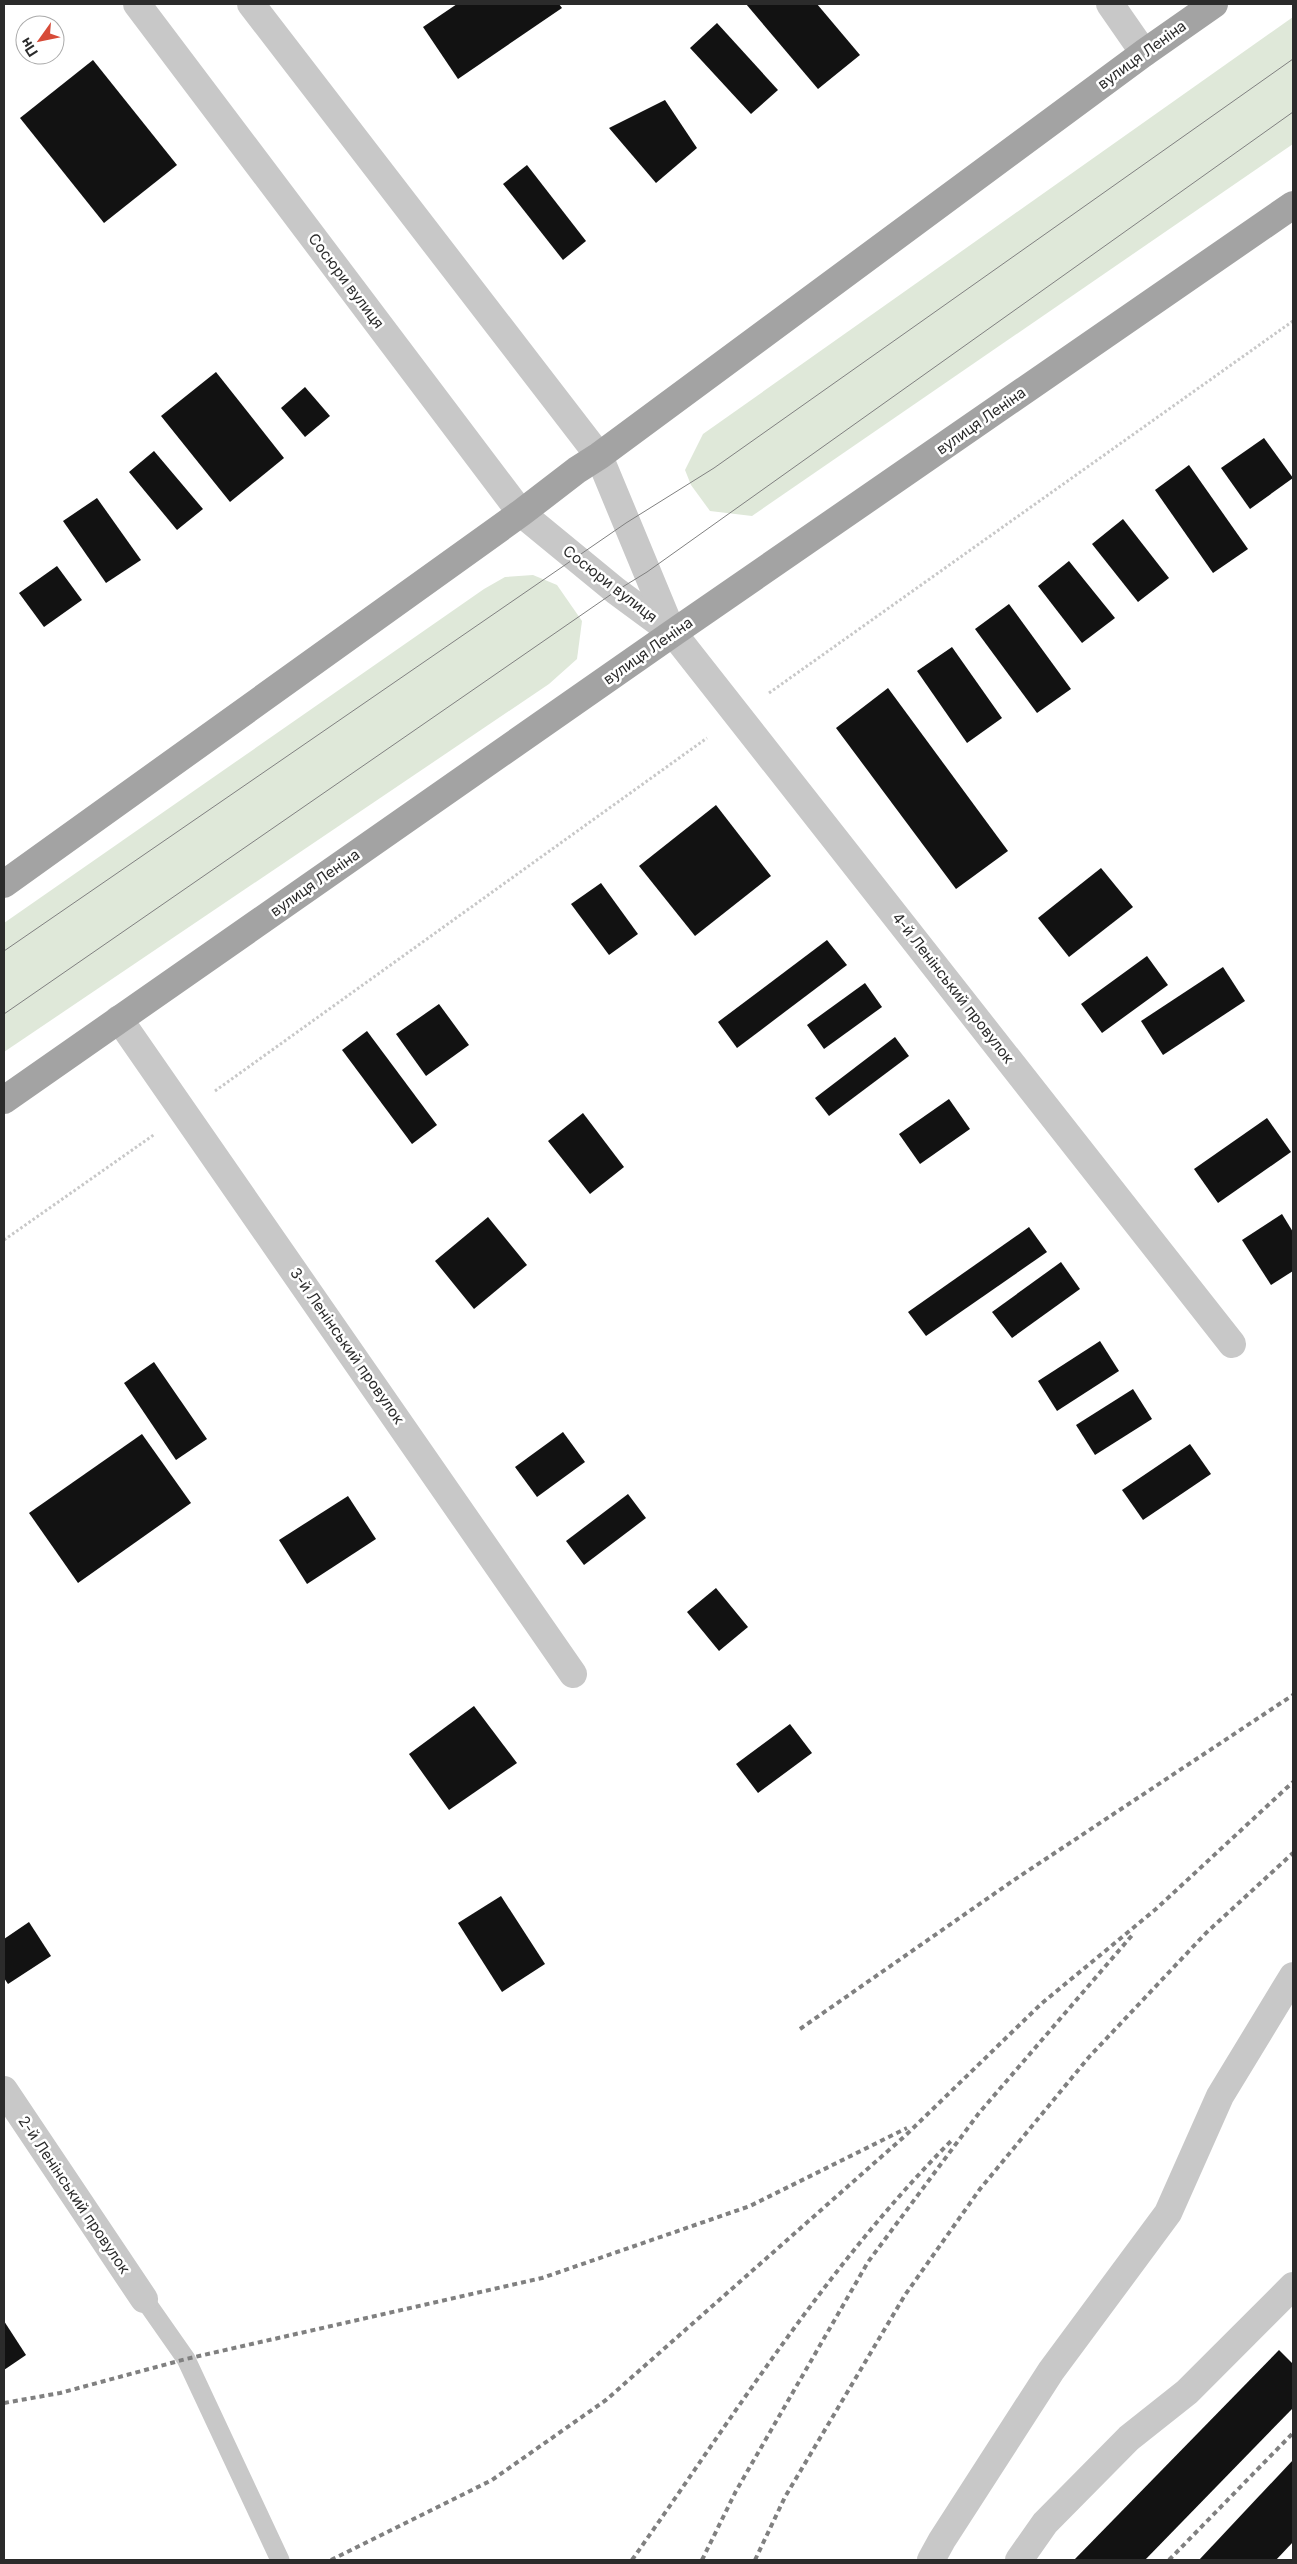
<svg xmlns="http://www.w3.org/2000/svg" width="1297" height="2564" viewBox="0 0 1297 2564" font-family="Inter,sans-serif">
  <rect width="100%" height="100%" fill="#fff"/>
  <!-- green -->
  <g fill="#dfe8d9">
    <path d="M 1293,17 L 1293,144 L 752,516 L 710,511 L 691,485 L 685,470 L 703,434 Z"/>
    <path d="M 533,575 L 557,585 L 582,621 L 577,659 L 549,684 L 4,1052 L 4,923 L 484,589 L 505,577 Z"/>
  </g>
  <!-- building -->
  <g fill="#121212">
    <path d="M 457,4 L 559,4 L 562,8 L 458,79 L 423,27 Z"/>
    <path d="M 746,4 L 817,4 L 860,55 L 818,89 Z"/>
    <path d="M 717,23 L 778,90 L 751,114 L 690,48 Z"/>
    <path d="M 93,60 L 177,165 L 104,223 L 20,118 Z"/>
    <path d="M 665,100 L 697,148 L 656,183 L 609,128 Z"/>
    <path d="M 527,165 L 586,241 L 563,260 L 503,184 Z"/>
    <path d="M 216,372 L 284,458 L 230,502 L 161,416 Z"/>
    <path d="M 305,387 L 330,416 L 305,437 L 281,408 Z"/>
    <path d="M 1264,438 L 1293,478 L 1250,509 L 1221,468 Z"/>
    <path d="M 154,451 L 203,509 L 177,530 L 129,472 Z"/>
    <path d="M 1189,465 L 1248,549 L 1213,573 L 1155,490 Z"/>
    <path d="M 97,498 L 141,560 L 106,583 L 63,521 Z"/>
    <path d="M 1123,519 L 1169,578 L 1138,602 L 1092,544 Z"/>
    <path d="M 1069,561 L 1115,618 L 1082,643 L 1038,586 Z"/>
    <path d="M 57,566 L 82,600 L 44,627 L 19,593 Z"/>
    <path d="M 1009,604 L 1071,689 L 1037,713 L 975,629 Z"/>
    <path d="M 952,647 L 1002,718 L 967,743 L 917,671 Z"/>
    <path d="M 888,688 L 1008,851 L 956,889 L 836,728 Z"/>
    <path d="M 716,805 L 771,876 L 695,936 L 639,866 Z"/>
    <path d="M 1101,868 L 1133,907 L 1069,957 L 1038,918 Z"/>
    <path d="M 601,883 L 638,934 L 609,955 L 571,904 Z"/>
    <path d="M 827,940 L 847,965 L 737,1048 L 718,1022 Z"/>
    <path d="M 1147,956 L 1168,985 L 1102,1033 L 1081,1004 Z"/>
    <path d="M 1223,967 L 1245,1001 L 1163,1055 L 1141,1021 Z"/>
    <path d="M 865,983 L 882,1007 L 824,1049 L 807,1025 Z"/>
    <path d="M 439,1004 L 469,1045 L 426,1076 L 396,1034 Z"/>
    <path d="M 367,1031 L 437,1125 L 412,1144 L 342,1050 Z"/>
    <path d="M 895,1037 L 909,1056 L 829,1116 L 815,1098 Z"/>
    <path d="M 949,1099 L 970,1129 L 920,1164 L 899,1134 Z"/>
    <path d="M 583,1113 L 624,1167 L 590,1194 L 548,1141 Z"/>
    <path d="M 1267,1118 L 1291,1152 L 1218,1203 L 1194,1169 Z"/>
    <path d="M 1282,1214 L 1293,1232 L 1293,1271 L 1271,1285 L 1242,1240 Z"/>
    <path d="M 488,1217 L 527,1265 L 474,1309 L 435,1261 Z"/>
    <path d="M 1029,1227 L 1047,1252 L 926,1336 L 908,1312 Z"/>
    <path d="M 1061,1262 L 1080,1289 L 1012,1338 L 992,1312 Z"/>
    <path d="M 1100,1341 L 1119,1371 L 1057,1411 L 1038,1381 Z"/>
    <path d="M 154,1362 L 207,1439 L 176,1460 L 124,1383 Z"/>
    <path d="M 1133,1389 L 1152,1419 L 1095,1455 L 1076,1425 Z"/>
    <path d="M 563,1432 L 585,1462 L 537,1497 L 515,1467 Z"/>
    <path d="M 142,1434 L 191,1503 L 78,1583 L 29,1513 Z"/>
    <path d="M 1190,1444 L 1211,1474 L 1143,1520 L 1122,1490 Z"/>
    <path d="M 628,1494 L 646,1518 L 584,1565 L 566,1541 Z"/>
    <path d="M 348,1496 L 376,1539 L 307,1584 L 279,1540 Z"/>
    <path d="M 716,1588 L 748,1627 L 719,1651 L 687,1612 Z"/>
    <path d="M 474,1706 L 517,1763 L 449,1810 L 409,1754 Z"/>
    <path d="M 790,1724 L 812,1753 L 758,1793 L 736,1764 Z"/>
    <path d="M 501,1896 L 545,1964 L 502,1992 L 458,1923 Z"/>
    <path d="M 29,1922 L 51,1956 L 8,1984 L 4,1978 L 4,1939 Z"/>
    <path d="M 4,2321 L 26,2355 L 4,2370 Z"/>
    <path d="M 1279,2350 L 1293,2364 L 1293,2408 L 1145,2560 L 1074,2560 Z"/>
    <path d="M 1293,2460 L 1293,2542 L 1276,2560 L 1199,2560 Z"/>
  </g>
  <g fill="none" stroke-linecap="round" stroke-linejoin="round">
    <!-- path -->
    <g stroke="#c8c8c8" stroke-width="3" stroke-dasharray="2.5 2.5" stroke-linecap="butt">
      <path d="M 769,693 L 1293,321"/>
      <path d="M 215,1091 L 707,738"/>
      <path d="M 4,1240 L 155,1134"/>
    </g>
    <!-- service -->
    <path stroke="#c8c8c8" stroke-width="19" d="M 144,2299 L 186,2359 L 280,2560"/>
    <!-- minor -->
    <g stroke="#c8c8c8" stroke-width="28">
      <path d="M 1110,4 L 1144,53"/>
      <path d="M 673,633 L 1232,1344"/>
      <path d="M 119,1019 L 573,1674"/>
      <path d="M 4,2090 L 144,2299"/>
      <path d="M 931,2560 L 942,2540 L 1051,2371 L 1168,2213 L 1220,2096 L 1293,1976"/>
      <path d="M 1019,2560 L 1045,2523 L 1129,2438 L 1187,2392 L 1293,2286"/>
    </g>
    <!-- tertiary -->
    <g stroke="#c8c8c8" stroke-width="28">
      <path d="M 137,4 L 521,513 L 616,591 L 673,633"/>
      <path d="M 251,4 L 599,456 L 672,632"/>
    </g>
    <!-- primary -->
    <g stroke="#a3a3a3" stroke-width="28">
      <path d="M 4,884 L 521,513 L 577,470 L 599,456 L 1144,53 L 1214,4"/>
      <path d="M 4,1100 L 673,633 L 1293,205"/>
    </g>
    <!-- tram -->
    <g stroke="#808080" stroke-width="1">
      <path d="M 4,951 L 626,523 L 714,468 L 1293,59"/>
      <path d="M 4,1014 L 616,591 L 647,572 L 1293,112"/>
    </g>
    <!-- rail -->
    <g stroke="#808080" stroke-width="4" stroke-dasharray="5 4" stroke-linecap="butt">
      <path d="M 800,2029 L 1014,1880 L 1293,1695"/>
      <path d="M 4,2403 L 60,2393 L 186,2359 L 542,2278 L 750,2206 L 907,2128"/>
      <path d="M 331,2560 L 492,2480 L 606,2400 L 906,2135 L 1041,2004 L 1156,1909 L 1293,1782"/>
      <path d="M 632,2560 C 734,2416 827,2265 953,2139"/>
      <path d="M 702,2560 L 736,2491 L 868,2262 L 979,2113 L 1134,1933"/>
      <path d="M 755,2560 L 785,2497 L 905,2295 L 980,2189 L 1089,2057 L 1206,1933 L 1293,1853"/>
      <path d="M 1169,2560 L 1293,2433"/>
    </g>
  </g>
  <g text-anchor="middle" stroke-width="5" stroke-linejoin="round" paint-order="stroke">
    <!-- street labels -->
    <g font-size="15" fill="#2b2b2b" stroke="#fff">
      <text transform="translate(1142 55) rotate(-36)" y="5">вулиця Леніна</text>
      <text transform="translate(346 281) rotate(53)" y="5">Сосюри вулиця</text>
      <text transform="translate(981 421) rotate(-35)" y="5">вулиця Леніна</text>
      <text transform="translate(610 584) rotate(38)" y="5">Сосюри вулиця</text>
      <text transform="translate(648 651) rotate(-35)" y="5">вулиця Леніна</text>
      <text transform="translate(315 883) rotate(-35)" y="5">вулиця Леніна</text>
      <text transform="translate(953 988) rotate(52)" y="5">4-й Ленінський провулок</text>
      <text transform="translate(347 1346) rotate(55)" y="5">3-й Ленінський провулок</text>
      <text transform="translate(74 2195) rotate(56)" y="5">2-й Ленінський провулок</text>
    </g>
  </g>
  <!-- border -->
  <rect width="1297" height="2564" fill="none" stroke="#2b2b2b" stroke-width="10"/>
  <!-- north arrow -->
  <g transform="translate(40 40) rotate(237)"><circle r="24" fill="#ffffff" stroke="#aaaaaa"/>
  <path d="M0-4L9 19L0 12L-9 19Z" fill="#d74b38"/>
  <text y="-8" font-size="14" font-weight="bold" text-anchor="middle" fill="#2b2b2b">Пн</text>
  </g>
</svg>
